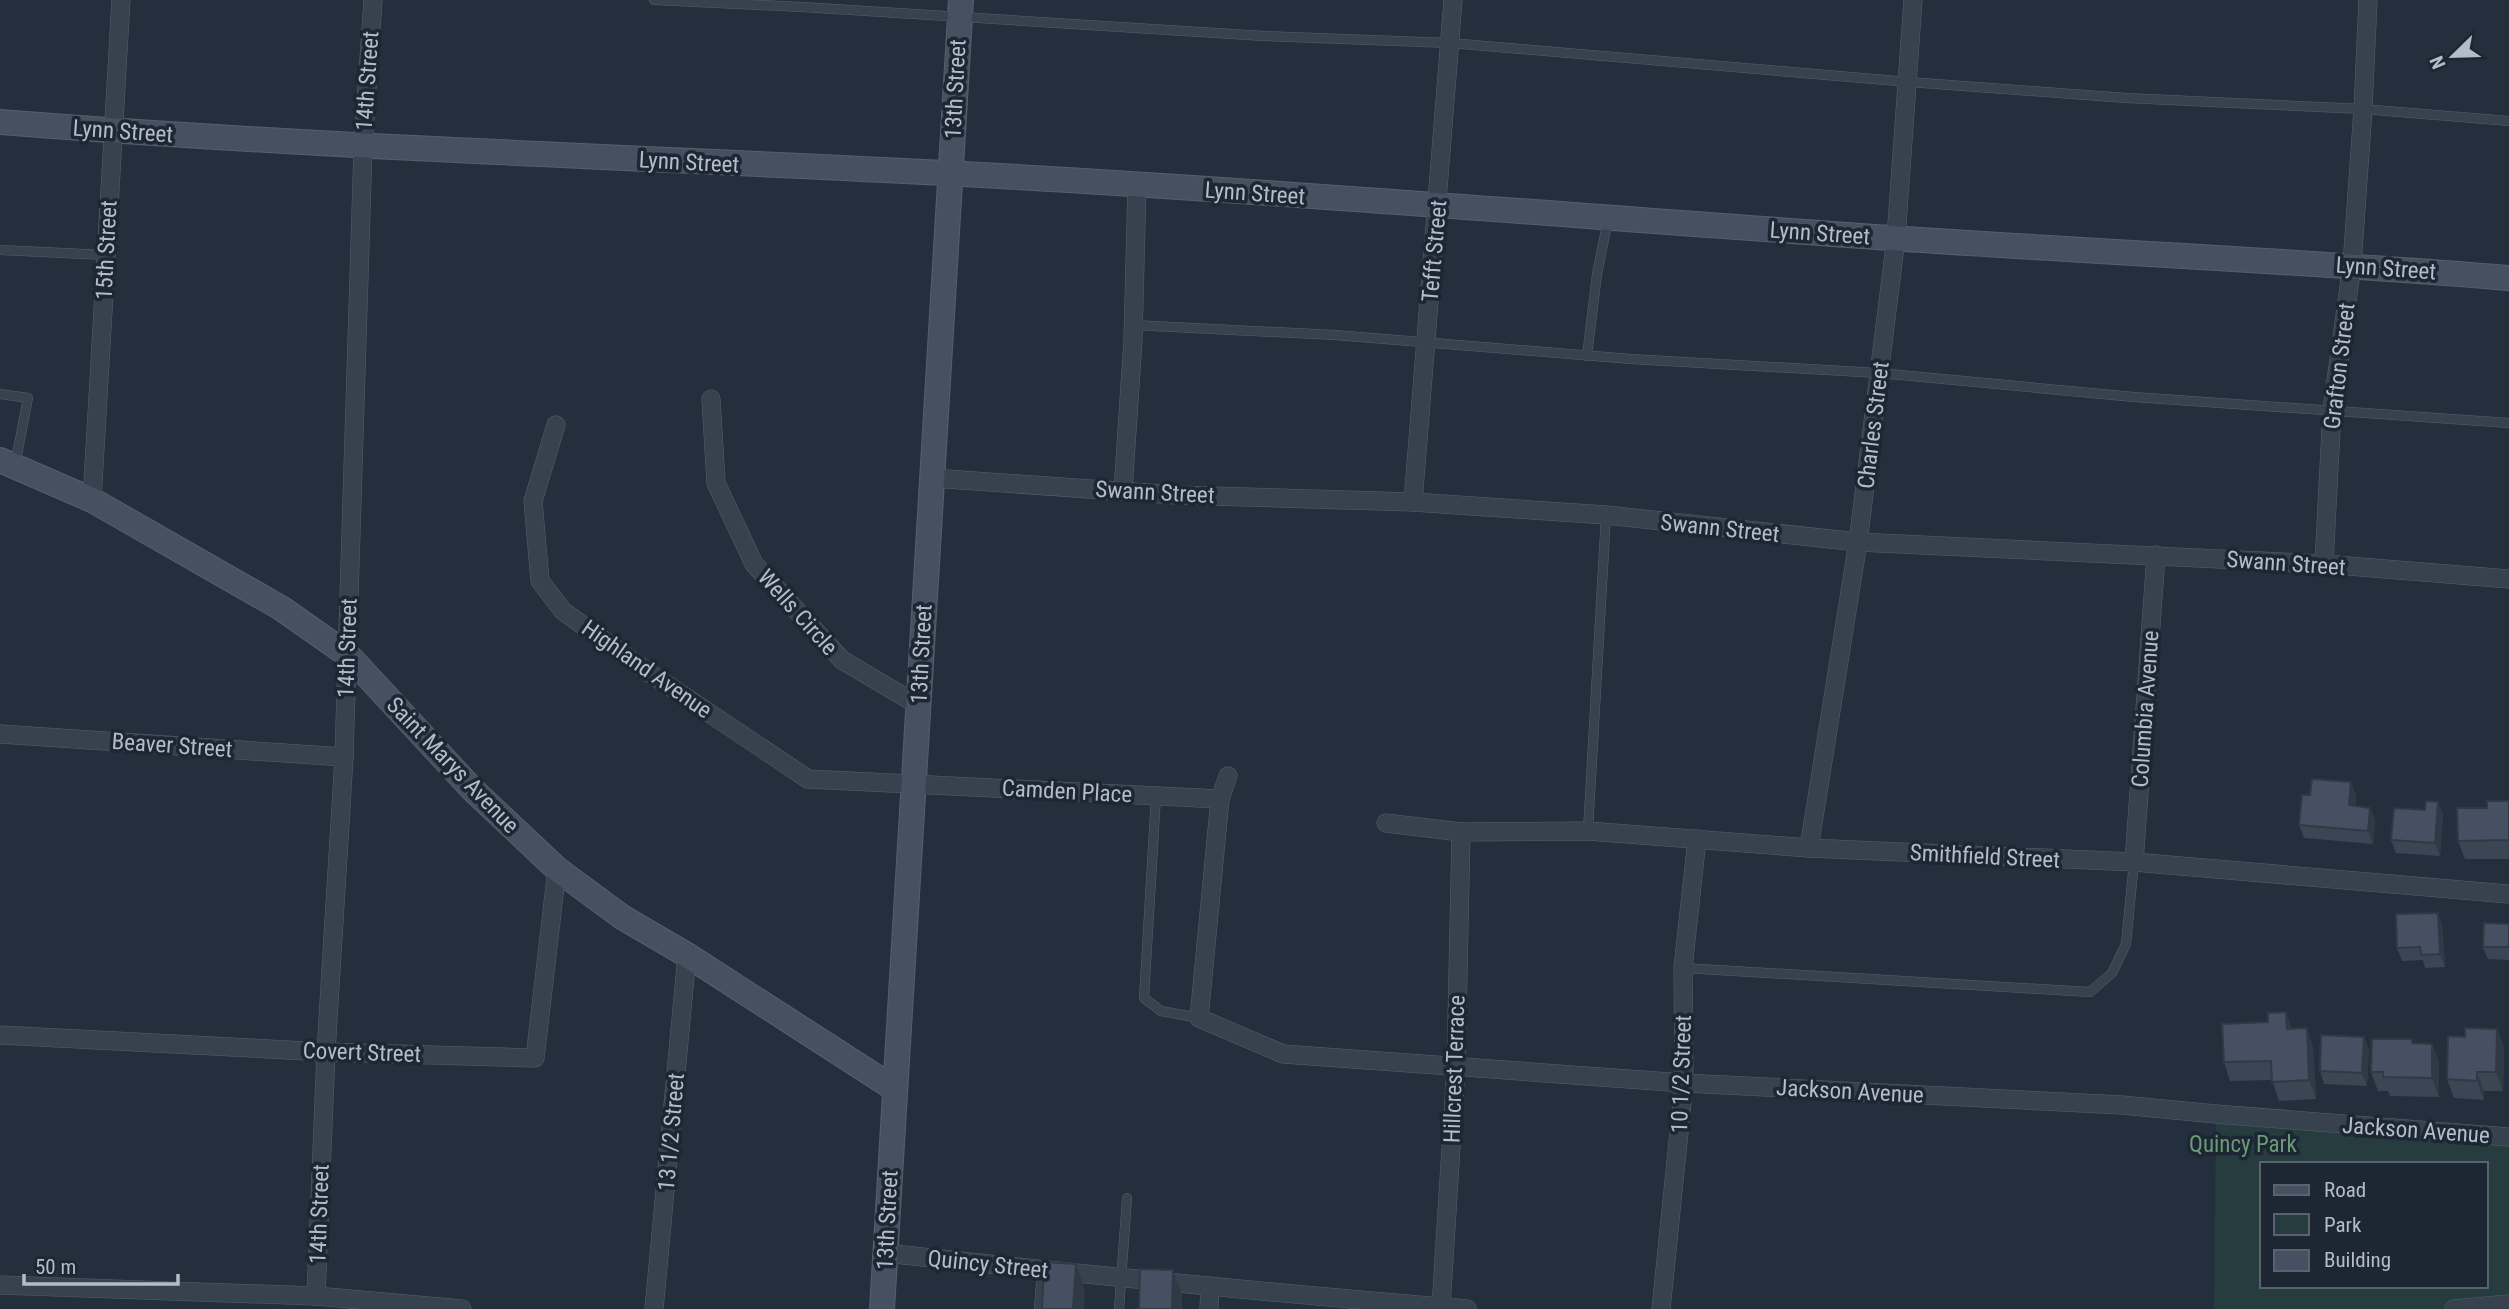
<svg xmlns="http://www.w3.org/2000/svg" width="2509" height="1309" viewBox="0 0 2509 1309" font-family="'Roboto Condensed',sans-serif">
  <rect width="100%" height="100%" fill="#242f3e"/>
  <!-- green -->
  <path fill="#263c3f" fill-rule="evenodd" d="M 2216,1114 L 2509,1137 L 2509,1309 L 2214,1309 ZM 2262,1164 L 2486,1164 L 2486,1286 L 2262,1286 Z"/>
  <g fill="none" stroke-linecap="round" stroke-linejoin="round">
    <defs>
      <g id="lane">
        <path d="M 654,0 L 802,7 L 1264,36 L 1450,43 L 1909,82 L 2126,98 L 2363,109 L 2509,121"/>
        <path d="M 0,250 L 106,255"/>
        <path d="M 1133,325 L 1335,335 L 1631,359 L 1879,373 L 2134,397 L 2509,423"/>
        <path d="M 1587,356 L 1597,274 L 1608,220"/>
        <path d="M 0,394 L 28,398 L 15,465"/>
        <path d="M 1156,796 L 1144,998 L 1161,1011 L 1199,1018"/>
        <path d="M 1588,831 L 1606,515"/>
        <path d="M 1683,968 L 2090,992 L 2112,973 L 2126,944 L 2134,862"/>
        <path d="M 1039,1309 L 1042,1270"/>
        <path d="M 1119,1309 L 1127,1198"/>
      </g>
      <g id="street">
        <path d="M 711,399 L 716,483 L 754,564 L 842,660 L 918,705"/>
        <path d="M 556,425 L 533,501 L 540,581 L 563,611 L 648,672 L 808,779 L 1220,799"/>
        <path d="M 932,478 L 1176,495 L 1413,502 L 1606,515 L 1858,542 L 2324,564 L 2509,579"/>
        <path d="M 1123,491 L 1133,340 L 1137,185"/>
        <path d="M 92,500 L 121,0"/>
        <path d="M 1413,502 L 1453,0"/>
        <path d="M 2324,564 L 2332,410 L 2352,265 L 2363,109 L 2368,0"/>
        <path d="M 0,734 L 344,757"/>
        <path d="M 1228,776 L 1220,799 L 1199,1018 L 1283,1054 L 1684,1083 L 2122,1105 L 2216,1114 L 2509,1137"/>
        <path d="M 1386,823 L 1461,832 L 1588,831 L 1809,848 L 2134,862 L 2509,894"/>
        <path d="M 1809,848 L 1858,542 L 1896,238 L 1913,0"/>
        <path d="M 2134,862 L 2156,555"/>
        <path d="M 0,1035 L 326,1052 L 535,1058 L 557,869"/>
        <path d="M 885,1253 C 1079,1274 1273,1293 1467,1309"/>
        <path d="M 0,1285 L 316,1296 L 462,1309"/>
        <path d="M 316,1296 L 326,1052 L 344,757 L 363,147 L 373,0"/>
        <path d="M 1441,1307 L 1456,1068 L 1461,832"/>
        <path d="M 654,1309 L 687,955"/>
        <path d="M 1209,1309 L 1210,1287"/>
        <path d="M 1661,1309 L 1684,1083 L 1683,968 L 1697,839"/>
        <path d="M 2454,1309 L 2509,1304"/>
      </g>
      <g id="secondary">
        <path d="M 0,122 C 315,147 631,157 946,173 C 1261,190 1576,216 1891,238 C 2097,252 2303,261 2509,278"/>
        <path d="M 0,460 L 92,500 L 281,608 L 348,655 L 472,789 L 557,869 L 622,917 L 687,955 L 895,1089"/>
        <path d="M 882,1309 L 961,0"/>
      </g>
    </defs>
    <!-- lane casing -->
    <use href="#lane" stroke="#565f6c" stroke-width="10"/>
    <!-- street casing -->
    <use href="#street" stroke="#565f6c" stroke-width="19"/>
    <!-- secondary casing -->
    <use href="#secondary" stroke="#565f6c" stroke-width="26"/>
    <!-- lane -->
    <use href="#lane" stroke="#38414e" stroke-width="9"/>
    <!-- street -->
    <use href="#street" stroke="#38414e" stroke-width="18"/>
    <!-- secondary -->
    <use href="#secondary" stroke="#465061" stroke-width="24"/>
  </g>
  <!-- wall -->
  <g fill="#3b4654">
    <path d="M 2310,795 L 2356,795 L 2355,806 L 2370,808 L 2375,820 L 2373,844 L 2304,838 L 2299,825 Z"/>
    <path d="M 2509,801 L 2509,859 L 2465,859 L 2458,841 L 2487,808 Z"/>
    <path d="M 2438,802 L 2443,815 L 2440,856 L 2396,853 L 2391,840 L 2425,810 Z"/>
    <path d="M 2438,913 L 2442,925 L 2445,967 L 2425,968 L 2423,960 L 2402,961 L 2397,948 Z"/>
    <path d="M 2509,924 L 2509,960 L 2488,959 L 2483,947 Z"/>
    <path d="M 2292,1029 L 2313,1047 L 2316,1099 L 2279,1101 L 2272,1080 L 2230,1081 L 2224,1062 Z"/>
    <path d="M 2497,1029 L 2504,1048 L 2503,1091 L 2484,1091 L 2484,1100 L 2454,1098 L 2447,1079 L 2465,1037 Z"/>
    <path d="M 2364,1037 L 2369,1050 L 2367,1086 L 2324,1084 L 2320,1071 Z"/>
    <path d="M 2412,1039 L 2413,1043 L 2432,1044 L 2439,1063 L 2439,1097 L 2390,1096 L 2388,1091 L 2378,1091 L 2371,1072 Z"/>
  </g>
  <!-- shaded-wall -->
  <g fill="#303945">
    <path d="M 2351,782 L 2356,795 L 2354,818 L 2349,805 Z"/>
    <path d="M 2438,802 L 2443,815 L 2440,856 L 2435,843 Z"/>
    <path d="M 2370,808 L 2375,820 L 2373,844 L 2368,831 Z"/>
    <path d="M 2438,913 L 2442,925 L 2445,967 L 2440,954 Z"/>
    <path d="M 2286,1012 L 2293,1031 L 2287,1029 Z"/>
    <path d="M 2307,1028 L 2313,1047 L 2316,1099 L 2309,1080 Z"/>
    <path d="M 2497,1029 L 2504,1048 L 2503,1091 L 2496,1072 Z"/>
    <path d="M 2364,1037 L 2369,1050 L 2367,1086 L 2362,1073 Z"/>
    <path d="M 2432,1044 L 2439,1063 L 2439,1097 L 2432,1078 Z"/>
    <path d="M 2477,1072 L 2484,1091 L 2484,1100 L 2477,1081 Z"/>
    <path d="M 1076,1264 L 1085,1289 L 1084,1309 L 1073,1309 Z"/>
    <path d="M 1173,1270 L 1182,1295 L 1182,1309 L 1172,1309 Z"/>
  </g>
  <!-- building -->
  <g fill="#455162" stroke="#303945" stroke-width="2">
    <path d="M 2312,779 L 2351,782 L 2349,805 L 2370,808 L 2368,831 L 2299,825 L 2302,795 L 2310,795 Z"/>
    <path d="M 2426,801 L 2438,802 L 2435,843 L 2391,840 L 2394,808 L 2425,810 Z"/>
    <path d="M 2487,801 L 2509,801 L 2509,840 L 2458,841 L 2457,808 L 2487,808 Z"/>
    <path d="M 2438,913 L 2440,954 L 2421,955 L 2420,947 L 2397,948 L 2396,914 Z"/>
    <path d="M 2484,923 L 2509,924 L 2509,947 L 2483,947 Z"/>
    <path d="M 2286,1012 L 2287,1029 L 2307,1028 L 2309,1080 L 2272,1082 L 2271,1061 L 2224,1062 L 2222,1024 L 2268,1022 L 2268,1013 Z"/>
    <path d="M 2465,1028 L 2497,1029 L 2496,1072 L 2477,1072 L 2477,1081 L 2447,1079 L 2448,1036 L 2465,1037 Z"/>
    <path d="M 2321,1035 L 2364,1037 L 2362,1073 L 2320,1071 Z"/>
    <path d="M 2372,1039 L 2412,1039 L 2412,1043 L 2432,1044 L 2432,1078 L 2383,1077 L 2383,1072 L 2371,1072 Z"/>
    <path d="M 1044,1262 L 1076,1264 L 1073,1309 L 1042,1309 Z"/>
    <path d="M 1140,1269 L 1173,1270 L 1172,1309 L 1139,1309 Z"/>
  </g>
  <g text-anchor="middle" stroke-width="7" stroke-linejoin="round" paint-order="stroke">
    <!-- street labels -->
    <g font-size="23" fill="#b4bcc9" stroke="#1d2633">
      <text transform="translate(367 81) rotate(-86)" y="8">14th Street</text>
      <text transform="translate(955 89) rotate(-87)" y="8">13th Street</text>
      <text transform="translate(123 131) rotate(4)" y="8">Lynn Street</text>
      <text transform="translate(689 162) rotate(3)" y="8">Lynn Street</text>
      <text transform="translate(1255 193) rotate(4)" y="8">Lynn Street</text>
      <text transform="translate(1820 233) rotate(4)" y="8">Lynn Street</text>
      <text transform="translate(106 250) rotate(-87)" y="8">15th Street</text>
      <text transform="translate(1434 251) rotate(-85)" y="8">Tefft Street</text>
      <text transform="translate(2386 268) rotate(4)" y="8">Lynn Street</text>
      <text transform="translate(2339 366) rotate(-83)" y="8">Grafton Street</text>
      <text transform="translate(1873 425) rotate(-83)" y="8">Charles Street</text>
      <text transform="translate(1155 492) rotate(3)" y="8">Swann Street</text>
      <text transform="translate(1720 528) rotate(6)" y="8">Swann Street</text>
      <text transform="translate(2286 563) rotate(4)" y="8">Swann Street</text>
      <text transform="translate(798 612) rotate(48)" y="8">Wells Circle</text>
      <text transform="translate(347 648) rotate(-88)" y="8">14th Street</text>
      <text transform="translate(921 654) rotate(-87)" y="8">13th Street</text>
      <text transform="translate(647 669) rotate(35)" y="8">Highland Avenue</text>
      <text transform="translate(2145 709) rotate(-86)" y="8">Columbia Avenue</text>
      <text transform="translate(172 745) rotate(4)" y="8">Beaver Street</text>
      <text transform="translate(453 765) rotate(46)" y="8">Saint Marys Avenue</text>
      <text transform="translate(1067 791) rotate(3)" y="8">Camden Place</text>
      <text transform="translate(1985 856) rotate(3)" y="8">Smithfield Street</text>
      <text transform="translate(362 1052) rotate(2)" y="8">Covert Street</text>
      <text transform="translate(1454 1069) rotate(-88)" y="8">Hillcrest Terrace</text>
      <text transform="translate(1681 1074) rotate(-88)" y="8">10 1/2 Street</text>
      <text transform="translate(1850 1091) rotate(3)" y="8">Jackson Avenue</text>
      <text transform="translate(2416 1130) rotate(4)" y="8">Jackson Avenue</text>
      <text transform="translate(671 1132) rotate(-85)" y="8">13 1/2 Street</text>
      <text transform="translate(319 1214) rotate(-88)" y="8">14th Street</text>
      <text transform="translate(887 1220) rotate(-87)" y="8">13th Street</text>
      <text transform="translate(988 1264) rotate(6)" y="8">Quincy Street</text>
    </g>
    <!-- park labels -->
    <g font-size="23" fill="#6b9a76" stroke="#1d2633">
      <text x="2243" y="1152">Quincy Park</text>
    </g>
  </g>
  <!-- legend -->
  <rect x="2260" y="1162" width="228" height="126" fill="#1d2633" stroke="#59626f" stroke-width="2"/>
  <rect x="2274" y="1185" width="35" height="10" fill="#465061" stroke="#59626f" stroke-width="2"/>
  <text x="2324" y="1197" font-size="21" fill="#b4bcc9">Road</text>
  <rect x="2274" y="1214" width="35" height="21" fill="#263c3f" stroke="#59626f" stroke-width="2"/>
  <text x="2324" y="1232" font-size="21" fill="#b4bcc9">Park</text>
  <rect x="2274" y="1250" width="35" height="21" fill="#455162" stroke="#59626f" stroke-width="2"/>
  <text x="2324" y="1267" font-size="21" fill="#b4bcc9">Building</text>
  <!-- north arrow -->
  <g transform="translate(2453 56) rotate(247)" stroke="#1d2633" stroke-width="5" paint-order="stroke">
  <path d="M0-5L12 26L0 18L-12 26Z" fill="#b4bcc9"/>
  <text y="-10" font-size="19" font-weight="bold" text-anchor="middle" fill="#b4bcc9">N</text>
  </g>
  <!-- scale -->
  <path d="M24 1274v10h154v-10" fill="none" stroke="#b4bcc9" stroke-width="3.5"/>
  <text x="35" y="1274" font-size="21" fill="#b4bcc9" stroke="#1d2633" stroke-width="5" paint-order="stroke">50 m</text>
</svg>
